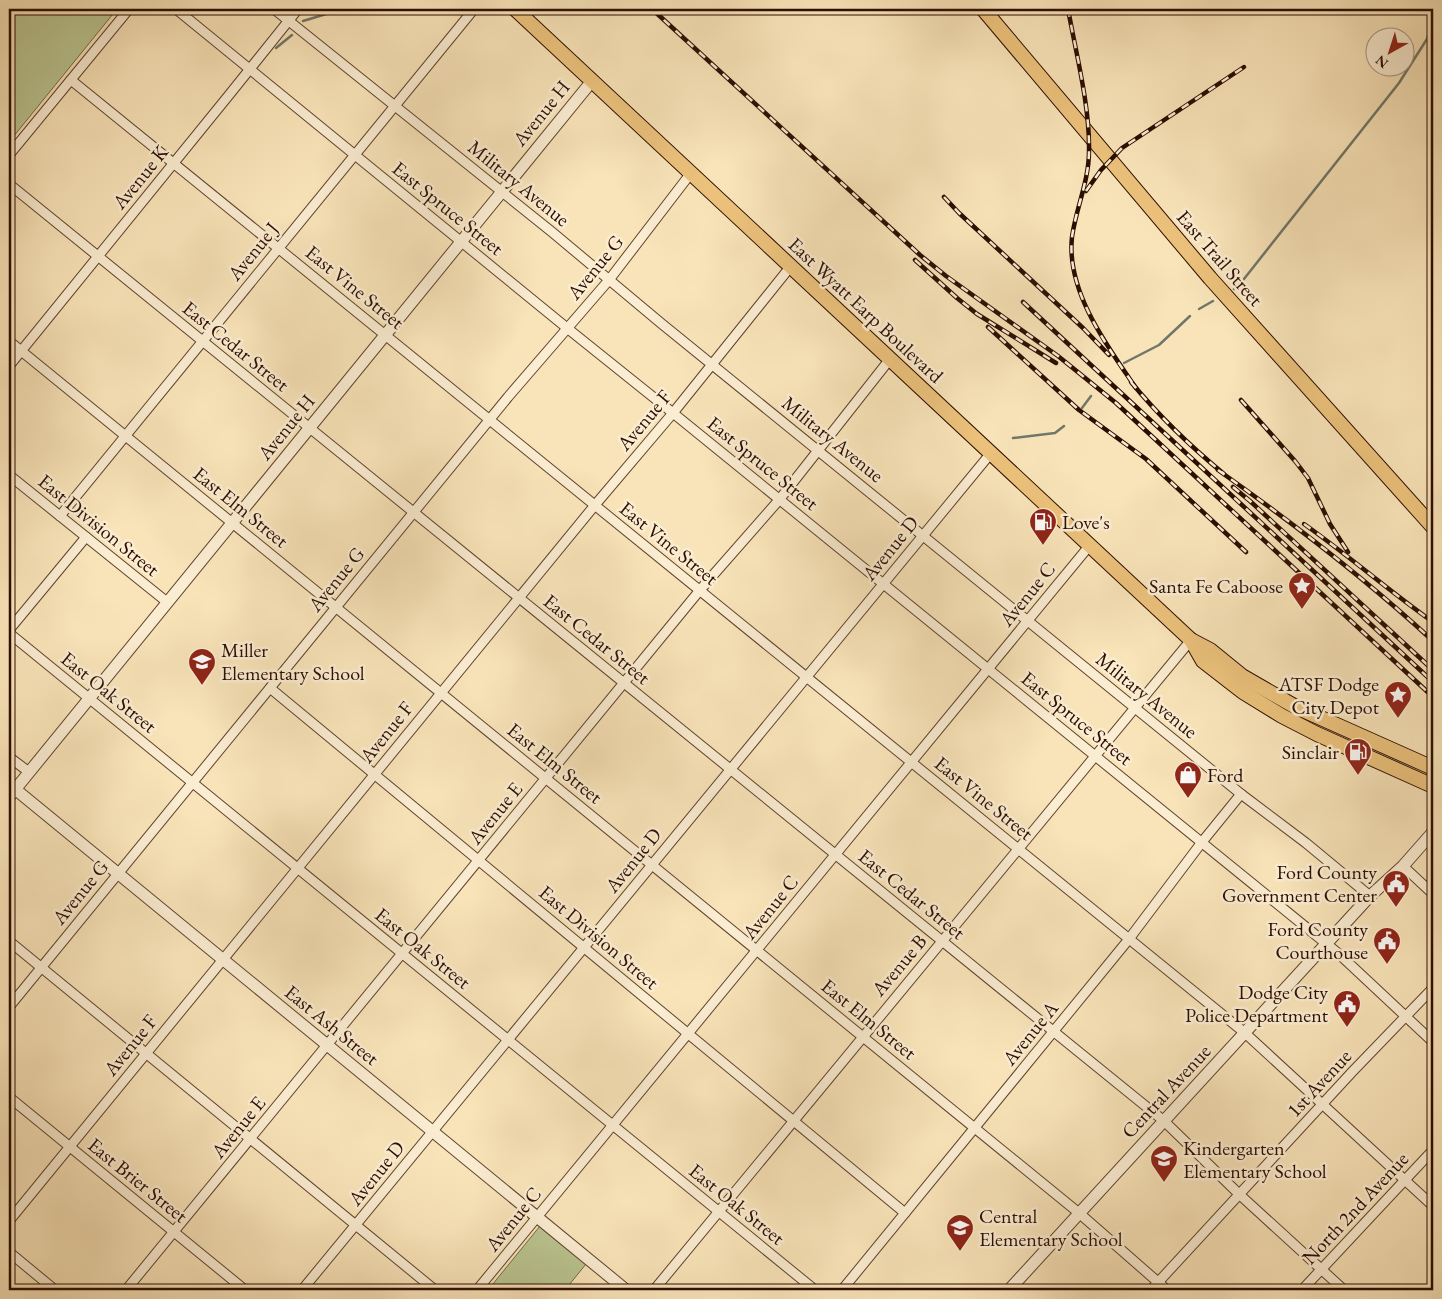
<svg xmlns="http://www.w3.org/2000/svg" width="1442" height="1299" viewBox="0 0 1442 1299" font-family="'EB Garamond',serif">
  <rect width="100%" height="100%" fill="#f9e4b9"/>
  <filter id="stains"><feTurbulence type="fractalNoise" baseFrequency=".004" numOctaves="4"/><feColorMatrix values="0 0 0 0 .2 0 0 0 0 .09 0 0 0 0 .02 0 0 0 .5 -.17"/></filter>
  <radialGradient id="worn" r=".72"><stop offset=".6" stop-color="#630" stop-opacity="0"/><stop offset="1" stop-color="#630" stop-opacity=".3"/></radialGradient>
  <!-- green -->
  <g fill="#bac591" stroke="#736948">
    <path d="M 9,9 L 117,9 L 9,142 Z"/>
    <path d="M 540,1226 L 586,1264 L 565,1290 L 488,1290 Z"/>
  </g>
  <g fill="none" stroke-linecap="round" stroke-linejoin="round">
    <!-- stream -->
    <g stroke="#70776a" stroke-width="2.5">
      <path d="M 303,21 L 343,9"/>
      <path d="M 276,48 L 292,35"/>
      <path d="M 1234,289 L 1240,284 L 1399,83 L 1427,39 L 1433,17 L 1432,9"/>
      <path d="M 1199,309 L 1213,301"/>
      <path d="M 1124,363 L 1159,345 L 1190,316"/>
      <path d="M 1082,408 L 1091,396"/>
      <path d="M 1013,438 L 1055,433 L 1064,426"/>
    </g>
    <defs>
      <g id="minor">
        <path d="M 176,9 L 567,328 L 673,413 L 1339,954 L 1433,1042"/>
        <path d="M 274,9 L 552,232 L 662,324 L 1241,794 L 1306,843 L 1370,896"/>
        <path d="M 71,80 L 1245,1033 L 1433,1206"/>
        <path d="M 9,155 L 129,9"/>
        <path d="M 9,184 L 1164,1121 L 1240,1195 L 1344,1290"/>
        <path d="M 9,341 L 1079,1213 L 1167,1290"/>
        <path d="M 9,366 L 229,95 L 298,9"/>
        <path d="M 9,475 L 167,602"/>
        <path d="M 60,516 L 474,9"/>
        <path d="M 9,630 L 86,537"/>
        <path d="M 9,633 L 815,1290"/>
        <path d="M 270,688 L 905,1213"/>
        <path d="M 9,757 L 29,772"/>
        <path d="M 1403,866 L 1433,894"/>
        <path d="M 9,941 L 435,1290"/>
        <path d="M 9,1007 L 508,397 L 609,280 L 691,173"/>
        <path d="M 9,1097 L 245,1290"/>
        <path d="M 9,1221 L 595,505 L 673,413 L 791,266"/>
        <path d="M 9,1252 L 55,1290"/>
        <path d="M 126,1290 L 700,590 L 779,500 L 890,359"/>
        <path d="M 302,1290 L 991,453"/>
        <path d="M 477,1290 L 1090,545"/>
        <path d="M 654,1290 L 1191,640"/>
        <path d="M 842,1290 L 1129,939 L 1202,842 L 1241,794"/>
        <path d="M 1151,1290 L 1353,1071 L 1433,988"/>
        <path d="M 1302,1290 L 1433,1150"/>
      </g>
      <g id="tertiary">
        <path d="M 15,789 L 626,1290"/>
        <path d="M 9,797 L 592,81"/>
        <path d="M 1009,1290 L 1370,896 L 1403,866 L 1433,832"/>
      </g>
      <g id="primary">
        <path d="M 515,9 L 1191,640 L 1210,650 L 1242,676 L 1294,706 L 1433,768"/>
        <path d="M 983,9 L 1210,278 L 1433,527"/>
        <path d="M 1191,640 L 1203,661 L 1243,692 L 1282,716 L 1317,734 L 1433,786"/>
      </g>
    </defs>
    <!-- minor casing -->
    <use href="#minor" stroke="#5f432e" stroke-width="11"/>
    <!-- tertiary casing -->
    <use href="#tertiary" stroke="#5f432e" stroke-width="13"/>
    <!-- primary casing -->
    <use href="#primary" stroke="#2c0d00" stroke-width="16"/>
    <!-- minor -->
    <use href="#minor" stroke="#fbedd2" stroke-width="9"/>
    <!-- tertiary -->
    <use href="#tertiary" stroke="#fbedd2" stroke-width="11"/>
    <!-- primary -->
    <use href="#primary" stroke="#ecc27c" stroke-width="14"/>
    <defs>
      <g id="rail">
        <path d="M 652,9 L 920,255 L 946,276 L 1058,356 L 1116,403 L 1433,697"/>
        <path d="M 1068,9 C 1076,53 1090,107 1089,151 C 1089,181 1076,208 1072,237 C 1066,291 1107,346 1136,388"/>
        <path d="M 1086,191 L 1101,170 L 1122,148 L 1244,67"/>
        <path d="M 944,197 L 959,213 L 1083,328 L 1109,355"/>
        <path d="M 915,260 L 957,298 L 977,314 L 1056,363"/>
        <path d="M 1023,302 L 1433,682"/>
        <path d="M 988,327 L 1079,410 L 1146,459 L 1246,552"/>
        <path d="M 1131,382 C 1159,416 1190,446 1224,474"/>
        <path d="M 1241,400 L 1295,461 L 1308,478 L 1330,524 L 1348,552"/>
        <path d="M 1218,470 C 1293,523 1366,579 1433,641"/>
        <path d="M 1233,487 L 1250,501 L 1433,670"/>
        <path d="M 1304,524 C 1348,555 1389,591 1433,622"/>
      </g>
    </defs>
    <!-- rail casing -->
    <use href="#rail" stroke="#2c0d00" stroke-width="4.5"/>
    <!-- rail -->
    <use href="#rail" stroke="#fbedd2" stroke-width="2.5" stroke-dasharray="8" stroke-linecap="butt"/>
  </g>
  <!-- icons -->
  <defs>
    <symbol id="fuel-pin" viewBox="-11 -11 22 30"><path d="M0 17L-7.5 6A9.5 9.5 0 1 1 7.5 6Z" fill="#8f2418" stroke="#fbedd2"/><path d="M-5.5-6h7V0h2V4h1.3V-2.5L3-4.5l.8-.8L6-3V5H2.5V1h-1V6h-7ZM-4.2-4.7v3.2H.2V-4.7Z" fill="#fff"/></symbol>
    <symbol id="sight-pin" viewBox="-11 -11 22 30"><path d="M0 17L-7.5 6A9.5 9.5 0 1 1 7.5 6Z" fill="#8f2418" stroke="#fbedd2"/><path d="M0-6L1.8-2.2L6-1.7L2.9 1.2L3.7 5.4L0 3.3L-3.7 5.4L-2.9 1.2L-6-1.7L-1.8-2.2Z" fill="#fff"/></symbol>
    <symbol id="school-pin" viewBox="-11 -11 22 30"><path d="M0 17L-7.5 6A9.5 9.5 0 1 1 7.5 6Z" fill="#8f2418" stroke="#fbedd2"/><path d="M0-5L7-2L0 1L-7-2ZM-4 1L0 2.5L4 1V4Q0 6-4 4Z" fill="#fff"/></symbol>
    <symbol id="shop-pin" viewBox="-11 -11 22 30"><path d="M0 17L-7.5 6A9.5 9.5 0 1 1 7.5 6Z" fill="#8f2418" stroke="#fbedd2"/><path d="M-5-2.5h2.3a2.7 3.5 0 0 1 5.4 0H5L5.5 6h-11ZM-1.5-2.5h3a1.5 2.3 0 0 0-3 0Z" fill="#fff"/></symbol>
    <symbol id="civic-pin" viewBox="-11 -11 22 30"><path d="M0 17L-7.5 6A9.5 9.5 0 1 1 7.5 6Z" fill="#8f2418" stroke="#fbedd2"/><path d="M-.6-6.5H3V-4.5H.6V-3L4-1V1h2V6H-6V1h2V-1L-.6-3ZM-1.2 2.5V6h2.4V2.5Z" fill="#fff"/></symbol>
  </defs>
  <g fill-rule="evenodd">
    <use href="#fuel-pin" x="1027" y="506" width="32" height="43"/>
    <use href="#sight-pin" x="1286" y="570" width="32" height="43"/>
    <use href="#school-pin" x="186" y="646" width="32" height="43"/>
    <use href="#sight-pin" x="1382" y="679" width="32" height="43"/>
    <use href="#fuel-pin" x="1342" y="736" width="32" height="43"/>
    <use href="#shop-pin" x="1172" y="759" width="32" height="43"/>
    <use href="#civic-pin" x="1380" y="868" width="32" height="43"/>
    <use href="#civic-pin" x="1371" y="925" width="32" height="43"/>
    <use href="#civic-pin" x="1331" y="988" width="32" height="43"/>
    <use href="#school-pin" x="1148" y="1143" width="32" height="43"/>
    <use href="#school-pin" x="944" y="1212" width="32" height="43"/>
  </g>
  <g text-anchor="middle" stroke-width="5" stroke-linejoin="round" paint-order="stroke">
    <!-- street labels -->
    <g font-size="20" fill="#2c0d00" stroke="#fbedd2">
      <text transform="translate(541 113) rotate(-51)" y="7">Avenue H</text>
      <text transform="translate(140 177) rotate(-51)" y="7">Avenue K</text>
      <text transform="translate(519 183) rotate(39)" y="7">Military Avenue</text>
      <text transform="translate(448 208) rotate(39)" y="7">East Spruce Street</text>
      <text transform="translate(253 251) rotate(-51)" y="7">Avenue J</text>
      <text transform="translate(1220 258) rotate(49)" y="7">East Trail Street</text>
      <text transform="translate(595 267) rotate(-51)" y="7">Avenue G</text>
      <text transform="translate(355 287) rotate(39)" y="7">East Vine Street</text>
      <text transform="translate(866 310) rotate(43)" y="7">East Wyatt Earp Boulevard</text>
      <text transform="translate(236 346) rotate(39)" y="7">East Cedar Street</text>
      <text transform="translate(644 420) rotate(-50)" y="7">Avenue F</text>
      <text transform="translate(286 427) rotate(-51)" y="7">Avenue H</text>
      <text transform="translate(833 439) rotate(39)" y="7">Military Avenue</text>
      <text transform="translate(763 463) rotate(39)" y="7">East Spruce Street</text>
      <text transform="translate(241 507) rotate(39)" y="7">East Elm Street</text>
      <text transform="translate(99 525) rotate(39)" y="7">East Division Street</text>
      <text transform="translate(669 543) rotate(39)" y="7">East Vine Street</text>
      <text transform="translate(890 548) rotate(-51)" y="7">Avenue D</text>
      <text transform="translate(336 579) rotate(-51)" y="7">Avenue G</text>
      <text transform="translate(1027 594) rotate(-51)" y="7">Avenue C</text>
      <text transform="translate(597 639) rotate(39)" y="7">East Cedar Street</text>
      <text transform="translate(109 692) rotate(39)" y="7">East Oak Street</text>
      <text transform="translate(1147 695) rotate(39)" y="7">Military Avenue</text>
      <text transform="translate(1077 718) rotate(39)" y="7">East Spruce Street</text>
      <text transform="translate(386 732) rotate(-51)" y="7">Avenue F</text>
      <text transform="translate(555 763) rotate(39)" y="7">East Elm Street</text>
      <text transform="translate(984 798) rotate(39)" y="7">East Vine Street</text>
      <text transform="translate(495 813) rotate(-51)" y="7">Avenue E</text>
      <text transform="translate(633 860) rotate(-51)" y="7">Avenue D</text>
      <text transform="translate(80 892) rotate(-51)" y="7">Avenue G</text>
      <text transform="translate(912 894) rotate(39)" y="7">East Cedar Street</text>
      <text transform="translate(770 907) rotate(-51)" y="7">Avenue C</text>
      <text transform="translate(599 937) rotate(40)" y="7">East Division Street</text>
      <text transform="translate(423 948) rotate(39)" y="7">East Oak Street</text>
      <text transform="translate(899 965) rotate(-50)" y="7">Avenue B</text>
      <text transform="translate(869 1019) rotate(39)" y="7">East Elm Street</text>
      <text transform="translate(332 1025) rotate(39)" y="7">East Ash Street</text>
      <text transform="translate(1030 1033) rotate(-51)" y="7">Avenue A</text>
      <text transform="translate(130 1045) rotate(-51)" y="7">Avenue F</text>
      <text transform="translate(1319 1083) rotate(-47)" y="7">1st Avenue</text>
      <text transform="translate(1166 1091) rotate(-47)" y="7">Central Avenue</text>
      <text transform="translate(238 1127) rotate(-51)" y="7">Avenue E</text>
      <text transform="translate(376 1173) rotate(-51)" y="7">Avenue D</text>
      <text transform="translate(138 1180) rotate(39)" y="7">East Brier Street</text>
      <text transform="translate(737 1204) rotate(39)" y="7">East Oak Street</text>
      <text transform="translate(1355 1208) rotate(-47)" y="7">North 2nd Avenue</text>
      <text transform="translate(513 1219) rotate(-51)" y="7">Avenue C</text>
    </g>
    <!-- poi labels -->
    <g font-size="20" fill="#2c0d00" stroke="#fbedd2" text-anchor="end">
      <text x="1062" y="529" text-anchor="start">Love's</text>
      <text x="1283" y="593">Santa Fe Caboose</text>
      <text x="221" y="657" text-anchor="start">Miller<tspan x="221" dy="23">Elementary School</tspan></text>
      <text x="1379" y="691">ATSF Dodge<tspan x="1379" dy="23">City Depot</tspan></text>
      <text x="1339" y="759">Sinclair</text>
      <text x="1207" y="782" text-anchor="start">Ford</text>
      <text x="1377" y="879">Ford County<tspan x="1377" dy="23">Government Center</tspan></text>
      <text x="1368" y="936">Ford County<tspan x="1368" dy="23">Courthouse</tspan></text>
      <text x="1328" y="999">Dodge City<tspan x="1328" dy="23">Police Department</tspan></text>
      <text x="1183" y="1155" text-anchor="start">Kindergarten<tspan x="1183" dy="23">Elementary School</tspan></text>
      <text x="979" y="1223" text-anchor="start">Central<tspan x="979" dy="23">Elementary School</tspan></text>
    </g>
  </g>
  <!-- margin -->
  <rect width="1442" height="1299" fill="none" stroke="#f9e4b9" stroke-width="30"/>
  <rect x="10" y="10" width="1422" height="1279" fill="none" stroke="#2c0d00" stroke-width="2.5"/>
  <rect x="15" y="15" width="1412" height="1269" fill="none" stroke="#2c0d00"/>
  <!-- north arrow -->
  <g transform="translate(1390 52) rotate(219)"><circle r="24" fill="#fbedd2" stroke="#a8937e"/>
  <path d="M0-4L9 19L0 12L-9 19Z" fill="#8f2418"/>
  <text y="-8" font-size="14" font-weight="bold" text-anchor="middle" fill="#2c0d00">N</text>
  </g>
  <rect width="100%" height="100%" filter="url(#stains)"/>
  <rect width="100%" height="100%" fill="url(#worn)"/>
</svg>
